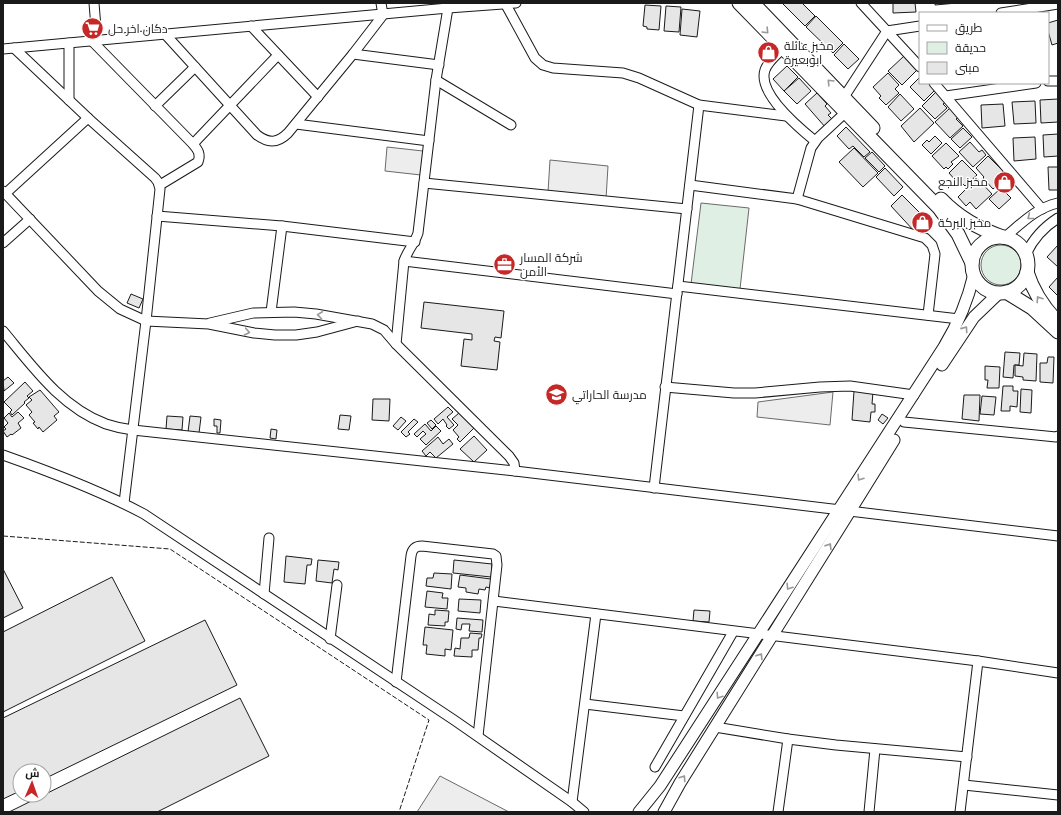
<svg xmlns="http://www.w3.org/2000/svg" width="1061" height="815" viewBox="0 0 1061 815" font-family="Mulish,Cairo,sans-serif">
  <rect width="100%" height="100%" fill="#fff"/>
  <!-- green -->
  <g fill="#e0efe3" stroke="#6a6a6a">
    <path d="M 701,203 L 749,208 L 740,289 L 691,284 Z"/>
    <circle cx="1001" cy="265" r="20"/>
  </g>
  <!-- parking -->
  <g fill="#ededed" stroke="#6a6a6a">
    <path d="M 387,147 L 423,151 L 421,175 L 385,171 Z"/>
    <path d="M 550,160 L 608,166 L 606,199 L 548,192 Z"/>
    <path d="M 833,392 L 830,425 L 757,417 L 758,402 Z"/>
    <path d="M 440,776 L 509,812 L 417,812 Z"/>
  </g>
  <!-- building -->
  <g fill="#e6e6e6" stroke="#1a1a1a">
    <path d="M 782,3 L 802,3 L 815,16 L 805,26 Z"/>
    <path d="M 893,3 L 915,3 L 916,12 L 893,13 Z"/>
    <path d="M 935,3 L 957,3 L 935,5 Z"/>
    <path d="M 645,5 L 661,6 L 659,30 L 647,29 L 647,27 L 643,26 Z"/>
    <path d="M 666,6 L 681,7 L 679,32 L 664,31 Z"/>
    <path d="M 682,9 L 700,11 L 697,37 L 680,35 Z"/>
    <path d="M 816,16 L 843,43 L 833,53 L 806,27 Z"/>
    <path d="M 1058,20 L 1058,43 L 1052,45 L 1048,31 L 1048,23 Z"/>
    <path d="M 844,44 L 859,59 L 848,69 L 834,55 Z"/>
    <path d="M 904,56 L 917,70 L 902,85 L 888,71 Z"/>
    <path d="M 787,66 L 798,77 L 784,91 L 773,79 Z"/>
    <path d="M 888,73 L 899,85 L 895,89 L 899,93 L 886,105 L 879,98 L 881,96 L 873,87 Z"/>
    <path d="M 920,77 L 920,83 L 932,83 L 937,88 L 924,101 L 910,87 Z"/>
    <path d="M 799,78 L 811,91 L 797,104 L 784,91 Z"/>
    <path d="M 937,91 L 947,101 L 943,104 L 947,108 L 935,119 L 922,106 Z"/>
    <path d="M 817,93 L 827,104 L 825,106 L 831,113 L 828,115 L 834,121 L 826,128 L 805,104 Z"/>
    <path d="M 900,94 L 914,109 L 901,121 L 888,107 Z"/>
    <path d="M 1058,99 L 1058,122 L 1041,123 L 1040,100 Z"/>
    <path d="M 1035,101 L 1036,123 L 1014,124 L 1012,102 Z"/>
    <path d="M 1003,104 L 1005,126 L 982,128 L 981,105 Z"/>
    <path d="M 920,108 L 934,123 L 914,142 L 901,126 Z"/>
    <path d="M 950,108 L 959,117 L 956,119 L 963,126 L 950,138 L 935,122 Z"/>
    <path d="M 846,127 L 870,152 L 864,157 L 853,146 L 849,149 L 837,136 Z"/>
    <path d="M 963,128 L 972,137 L 960,148 L 951,139 Z"/>
    <path d="M 1058,134 L 1058,156 L 1044,157 L 1043,135 Z"/>
    <path d="M 935,136 L 942,143 L 931,154 L 922,145 L 927,140 L 929,142 Z"/>
    <path d="M 1035,137 L 1036,159 L 1014,161 L 1013,138 Z"/>
    <path d="M 970,142 L 979,152 L 982,150 L 986,155 L 973,167 L 959,152 Z"/>
    <path d="M 946,143 L 959,156 L 951,162 L 953,164 L 948,169 L 946,167 L 944,169 L 932,156 Z"/>
    <path d="M 854,148 L 878,173 L 863,187 L 839,162 Z"/>
    <path d="M 872,152 L 885,166 L 879,172 L 865,158 Z"/>
    <path d="M 988,156 L 1003,171 L 999,175 L 1003,180 L 993,189 L 983,178 L 984,177 L 976,168 Z"/>
    <path d="M 962,160 L 977,175 L 965,186 L 958,179 L 956,181 L 949,173 Z"/>
    <path d="M 1048,167 L 1058,167 L 1058,190 L 1049,190 Z"/>
    <path d="M 885,168 L 903,187 L 894,196 L 876,177 Z"/>
    <path d="M 977,178 L 992,194 L 976,209 L 970,202 L 966,206 L 958,197 Z"/>
    <path d="M 1001,188 L 1011,198 L 999,209 L 989,199 Z"/>
    <path d="M 902,195 L 927,220 L 915,232 L 891,206 Z"/>
    <path d="M 1058,245 L 1058,267 L 1047,257 Z"/>
    <path d="M 1058,277 L 1058,296 L 1049,287 Z"/>
    <path d="M 131,294 L 143,299 L 139,308 L 127,303 Z"/>
    <path d="M 424,302 L 504,311 L 501,338 L 495,337 L 494,341 L 500,342 L 497,370 L 461,366 L 464,339 L 472,340 L 472,334 L 421,328 Z"/>
    <path d="M 1005,352 L 1020,353 L 1019,365 L 1014,365 L 1013,378 L 1003,377 Z"/>
    <path d="M 1024,353 L 1037,354 L 1036,381 L 1023,380 L 1023,377 L 1015,376 L 1015,365 L 1023,366 Z"/>
    <path d="M 1048,357 L 1054,357 L 1053,383 L 1040,382 L 1040,363 L 1047,363 Z"/>
    <path d="M 985,366 L 1000,367 L 999,388 L 987,388 L 988,380 L 985,380 Z"/>
    <path d="M 8,377 L 14,383 L 4,391 L 3,381 Z"/>
    <path d="M 25,382 L 33,391 L 27,396 L 29,398 L 24,402 L 25,403 L 12,415 L 10,412 L 12,410 L 4,402 Z"/>
    <path d="M 1003,386 L 1013,386 L 1013,391 L 1018,391 L 1017,407 L 1010,406 L 1010,411 L 1001,411 Z"/>
    <path d="M 1021,389 L 1032,390 L 1031,413 L 1020,412 Z"/>
    <path d="M 40,390 L 59,412 L 54,416 L 57,420 L 43,432 L 39,427 L 38,429 L 33,423 L 35,422 L 29,415 L 32,412 L 26,405 L 32,400 L 29,397 Z"/>
    <path d="M 854,391 L 873,392 L 872,404 L 875,404 L 875,412 L 871,412 L 870,422 L 852,420 Z"/>
    <path d="M 964,395 L 980,395 L 979,421 L 962,419 Z"/>
    <path d="M 982,396 L 996,397 L 994,415 L 980,414 Z"/>
    <path d="M 373,399 L 390,399 L 389,421 L 372,420 Z"/>
    <path d="M 448,407 L 453,412 L 447,417 L 454,425 L 449,429 L 446,426 L 447,425 L 443,419 L 438,424 L 434,419 Z"/>
    <path d="M 18,412 L 24,418 L 18,423 L 21,428 L 12,435 L 11,434 L 7,437 L 3,431 L 6,429 L 4,427 L 8,423 L 4,418 L 9,413 L 12,417 Z"/>
    <path d="M 459,413 L 474,428 L 460,442 L 457,439 L 459,437 L 453,430 L 458,425 L 452,419 Z"/>
    <path d="M 882,414 L 888,418 L 883,424 L 878,420 Z"/>
    <path d="M 340,415 L 351,416 L 349,430 L 338,429 Z"/>
    <path d="M 167,416 L 183,417 L 182,430 L 166,429 Z"/>
    <path d="M 190,416 L 201,417 L 199,433 L 188,432 Z"/>
    <path d="M 401,417 L 406,421 L 398,430 L 393,426 Z"/>
    <path d="M 214,419 L 221,420 L 220,433 L 217,433 L 217,426 L 214,426 Z"/>
    <path d="M 414,419 L 418,422 L 408,432 L 410,434 L 406,437 L 401,432 Z"/>
    <path d="M 431,420 L 436,425 L 432,429 L 427,423 Z"/>
    <path d="M 425,424 L 431,431 L 436,426 L 441,431 L 426,445 L 420,439 L 426,434 L 423,431 L 417,437 L 414,434 Z"/>
    <path d="M 271,429 L 277,430 L 276,439 L 270,438 Z"/>
    <path d="M 474,436 L 487,450 L 474,462 L 460,449 Z"/>
    <path d="M 438,437 L 443,444 L 449,439 L 453,444 L 436,458 L 430,452 L 426,456 L 422,451 Z"/>
    <path d="M 286,556 L 312,559 L 311,565 L 307,565 L 305,584 L 284,582 Z"/>
    <path d="M 318,560 L 339,562 L 338,570 L 334,569 L 332,583 L 316,581 Z"/>
    <path d="M 454,560 L 492,564 L 491,577 L 453,573 Z"/>
    <path d="M 3,569 L 23,608 L 3,618 Z"/>
    <path d="M 434,573 L 452,574 L 451,589 L 426,586 L 427,578 L 433,578 Z"/>
    <path d="M 460,575 L 491,579 L 490,588 L 486,587 L 485,590 L 479,589 L 478,594 L 466,592 L 466,588 L 458,587 Z"/>
    <path d="M 112,577 L 145,641 L 3,712 L 3,632 Z"/>
    <path d="M 427,591 L 443,593 L 442,598 L 448,598 L 447,609 L 425,607 Z"/>
    <path d="M 459,599 L 481,600 L 480,613 L 458,611 Z"/>
    <path d="M 435,610 L 449,611 L 448,622 L 445,622 L 445,626 L 428,625 L 429,614 L 435,615 Z"/>
    <path d="M 694,610 L 710,611 L 709,622 L 693,621 Z"/>
    <path d="M 457,618 L 483,620 L 482,632 L 469,631 L 470,624 L 462,624 L 461,630 L 456,629 Z"/>
    <path d="M 205,620 L 237,685 L 44,779 L 44,771 L 20,771 L 20,791 L 3,799 L 3,718 Z"/>
    <path d="M 425,627 L 453,630 L 451,650 L 445,649 L 445,656 L 426,654 L 427,645 L 423,645 Z"/>
    <path d="M 470,633 L 482,634 L 481,638 L 479,638 L 478,650 L 472,650 L 472,657 L 454,656 L 455,648 L 460,649 L 461,638 L 469,638 Z"/>
    <path d="M 240,698 L 269,756 L 157,812 L 9,812 Z"/>
  </g>
  <g fill="none" stroke-linecap="round" stroke-linejoin="round">
    <defs>
      <g id="minor">
        <path d="M 94,3 L 97,40"/>
        <path d="M 505,3 L 535,58 L 543,65 L 553,68 L 623,73 L 639,78 L 699,105 L 786,116"/>
        <path d="M 861,3 L 920,67"/>
        <path d="M 1001,13 L 1058,4"/>
        <path d="M 251,26 L 318,97"/>
        <path d="M 165,34 L 257,135 C 269,144 278,143 288,133 L 353,54 L 383,15 L 381,3"/>
        <path d="M 92,41 L 193,144 C 198,150 201,154 198,162 L 160,185"/>
        <path d="M 69,43 L 69,100"/>
        <path d="M 14,48 L 88,118 L 155,178 L 158,182 L 160,189 L 146,321 L 124,503"/>
        <path d="M 783,48 C 777,55 768,61 765,70 C 757,93 799,128 815,141"/>
        <path d="M 3,49 L 448,8 L 516,3"/>
        <path d="M 353,54 L 439,65"/>
        <path d="M 436,80 L 511,125"/>
        <path d="M 1048,81 L 1058,81"/>
        <path d="M 934,83 L 1042,209"/>
        <path d="M 946,96 L 1036,83"/>
        <path d="M 844,97 L 887,31 L 920,26"/>
        <path d="M 155,106 L 195,67"/>
        <path d="M 296,124 L 429,141"/>
        <path d="M 193,144 L 278,55"/>
        <path d="M 424,183 L 687,209"/>
        <path d="M 690,185 L 797,199 L 925,238 L 932,245 L 935,254 L 928,315"/>
        <path d="M 3,191 L 98,291 L 120,309 L 146,321 L 209,324 L 254,333 L 275,335 L 296,335 L 317,332 L 358,321"/>
        <path d="M 6,193 L 88,118"/>
        <path d="M 797,199 L 811,148 L 818,138 L 846,112"/>
        <path d="M 157,216 L 282,226 L 415,242"/>
        <path d="M 1005,237 C 1022,223 1036,208 1058,203"/>
        <path d="M 3,243 L 30,219"/>
        <path d="M 1026,254 C 1033,239 1044,227 1058,218"/>
        <path d="M 404,261 L 677,294"/>
        <path d="M 678,286 L 959,319"/>
        <path d="M 271,312 L 282,226"/>
        <path d="M 210,323 L 253,313 L 294,312 L 316,314 L 372,324 L 384,330 L 396,344 L 509,456 L 514,463 L 515,471"/>
        <path d="M 3,331 C 33,367 61,407 106,424 C 115,427 124,429 133,430 L 515,471 L 1058,536"/>
        <path d="M 396,344 L 404,261 C 407,251 415,243 418,233 L 436,80 L 448,8"/>
        <path d="M 665,387 L 734,393 L 755,393 L 820,387 L 850,386 L 914,395"/>
        <path d="M 904,422 L 1056,437 L 1058,436"/>
        <path d="M 3,455 C 51,472 99,490 144,514 L 454,720 L 572,802 L 584,812"/>
        <path d="M 654,488 L 699,105"/>
        <path d="M 264,594 L 269,538"/>
        <path d="M 494,601 L 978,661 L 1058,673"/>
        <path d="M 330,639 L 337,585"/>
        <path d="M 396,682 L 411,556 C 412,549 415,546 422,546 L 493,554 L 496,556 L 497,565 L 478,736"/>
        <path d="M 585,704 L 684,716"/>
        <path d="M 715,727 L 788,739 L 836,745 L 967,757"/>
        <path d="M 655,767 L 733,632"/>
        <path d="M 964,785 L 1058,795"/>
        <path d="M 572,802 L 596,614"/>
        <path d="M 778,812 L 788,739"/>
        <path d="M 869,812 L 875,749"/>
        <path d="M 960,812 L 978,661"/>
      </g>
      <g id="tertiary">
        <path d="M 942,365 L 974,317 L 999,293"/>
        <path d="M 639,812 L 660,786 L 944,347 C 958,324 968,300 974,274"/>
        <path d="M 664,812 L 680,783 L 850,511 L 894,440"/>
      </g>
      <g id="secondary">
        <path d="M 739,3 L 939,208 L 958,234 L 972,263"/>
        <path d="M 753,3 L 873,128"/>
        <path d="M 941,199 C 958,217 979,229 1003,237"/>
        <circle cx="1000" cy="265" r="28"/>
        <path d="M 1027,272 C 1033,291 1042,305 1055,319"/>
        <path d="M 1006,292 L 1032,308 L 1058,332"/>
      </g>
    </defs>
    <!-- minor casing -->
    <use href="#minor" stroke="#1a1a1a" stroke-width="11"/>
    <!-- tertiary casing -->
    <use href="#tertiary" stroke="#1a1a1a" stroke-width="13"/>
    <!-- secondary casing -->
    <use href="#secondary" stroke="#1a1a1a" stroke-width="15"/>
    <!-- minor -->
    <use href="#minor" stroke="#fff" stroke-width="9"/>
    <!-- tertiary -->
    <use href="#tertiary" stroke="#fff" stroke-width="11"/>
    <!-- secondary -->
    <use href="#secondary" stroke="#fff" stroke-width="13"/>
    <!-- fence -->
    <path stroke="#1a1a1a" stroke-width="1" stroke-dasharray="5 2" stroke-linecap="butt" d="M 3,536 L 170,549 L 429,720 L 399,812"/>
  </g>
  <!-- one-way arrows -->
  <defs><path id="oneway-chevron" d="M-2-3.5L2.5 0L-2 3.5" fill="none" stroke-width="1.6" stroke-linecap="round" stroke-linejoin="round"/></defs>
  <g stroke="#989898">
    <use href="#oneway-chevron" transform="translate(766 31) rotate(46)"/>
    <use href="#oneway-chevron" transform="translate(830 82) rotate(-134)"/>
    <use href="#oneway-chevron" transform="translate(1030 217) rotate(142)"/>
    <use href="#oneway-chevron" transform="translate(1039 299) rotate(-123)"/>
    <use href="#oneway-chevron" transform="translate(320 315) rotate(-172)"/>
    <use href="#oneway-chevron" transform="translate(965 329) rotate(-55)"/>
    <use href="#oneway-chevron" transform="translate(247 332) rotate(11)"/>
    <use href="#oneway-chevron" transform="translate(860 478) rotate(123)"/>
    <use href="#oneway-chevron" transform="translate(829 546) rotate(-58)"/>
    <use href="#oneway-chevron" transform="translate(789 587) rotate(123)"/>
    <use href="#oneway-chevron" transform="translate(760 656) rotate(-58)"/>
    <use href="#oneway-chevron" transform="translate(719 696) rotate(123)"/>
    <use href="#oneway-chevron" transform="translate(683 778) rotate(-56)"/>
  </g>
  <!-- icons -->
  <defs>
    <symbol id="supermarket-disc" viewBox="-11 -11 22 22"><circle r="9.5" fill="#c62828" stroke="#fff"/><path d="M-6-5.5h2.5l.6 2H6L4.5 2H-2.5L-4.4-4H-6ZM-1.5 3.2a1.3 1.3 0 1 0 .1 0ZM3 3.2a1.3 1.3 0 1 0 .1 0Z" fill="#fff"/></symbol>
    <symbol id="shop-disc" viewBox="-11 -11 22 22"><circle r="9.5" fill="#c62828" stroke="#fff"/><path d="M-5-2.5h2.3a2.7 3.5 0 0 1 5.4 0H5L5.5 6h-11ZM-1.5-2.5h3a1.5 2.3 0 0 0-3 0Z" fill="#fff"/></symbol>
    <symbol id="office-disc" viewBox="-11 -11 22 22"><circle r="9.5" fill="#c62828" stroke="#fff"/><path d="M-6-3h4V-5.5h4V-3h4V5H-6ZM-1-4.5V-3h2v-1.5ZM-6 0V1H6V0Z" fill="#fff"/></symbol>
    <symbol id="school-disc" viewBox="-11 -11 22 22"><circle r="9.5" fill="#c62828" stroke="#fff"/><path d="M0-5L7-2L0 1L-7-2ZM-4 1L0 2.5L4 1V4Q0 6-4 4Z" fill="#fff"/></symbol>
  </defs>
  <g fill-rule="evenodd">
    <use href="#supermarket-disc" x="80" y="16" width="25" height="25"/>
    <use href="#shop-disc" x="756" y="40" width="25" height="25"/>
    <use href="#shop-disc" x="992" y="170" width="25" height="25"/>
    <use href="#shop-disc" x="910" y="210" width="25" height="25"/>
    <use href="#office-disc" x="492" y="252" width="25" height="25"/>
    <use href="#school-disc" x="544" y="382" width="25" height="25"/>
  </g>
  <g text-anchor="middle" stroke-width="3" stroke-linejoin="round" paint-order="stroke">
    <!-- poi labels -->
    <g font-size="12" fill="#1a1a1a" stroke="#fff" text-anchor="start">
      <text x="108" y="33">دكان اخر حل</text>
      <text x="784" y="50">مخبز عائلة<tspan x="784" dy="14">ابوبعيرة</tspan></text>
      <text x="988" y="186" text-anchor="end">مخبز النجع</text>
      <text x="938" y="227">مخبز البركة</text>
      <text x="520" y="262">شركة المسار<tspan x="520" dy="14">الأمن</tspan></text>
      <text x="572" y="399">مدرسة الحاراتي</text>
    </g>
  </g>
  <!-- border -->
  <rect width="1061" height="815" fill="none" stroke="#1a1a1a" stroke-width="8"/>
  <!-- legend -->
  <rect x="919" y="12" width="130" height="72" fill="#ffffff" stroke="#a3a3a3"/>
  <rect x="927" y="25" width="20" height="6" fill="#ffffff" stroke="#a3a3a3"/>
  <text x="955" y="32" font-size="12" fill="#1a1a1a">طريق</text>
  <rect x="927" y="42" width="20" height="12" fill="#e0efe3" stroke="#a3a3a3"/>
  <text x="955" y="52" font-size="12" fill="#1a1a1a">حديقة</text>
  <rect x="927" y="62" width="20" height="12" fill="#e6e6e6" stroke="#a3a3a3"/>
  <text x="955" y="72" font-size="12" fill="#1a1a1a">مبنى</text>
  <!-- north arrow -->
  <g transform="translate(32 783) rotate(2)"><circle r="19" fill="#ffffff" stroke="#a3a3a3"/>
  <path d="M0-3L7 15L0 10L-7 15Z" fill="#c62828"/>
  <text y="-6" font-size="11" font-weight="bold" text-anchor="middle" fill="#1a1a1a">ش</text>
  </g>
</svg>
